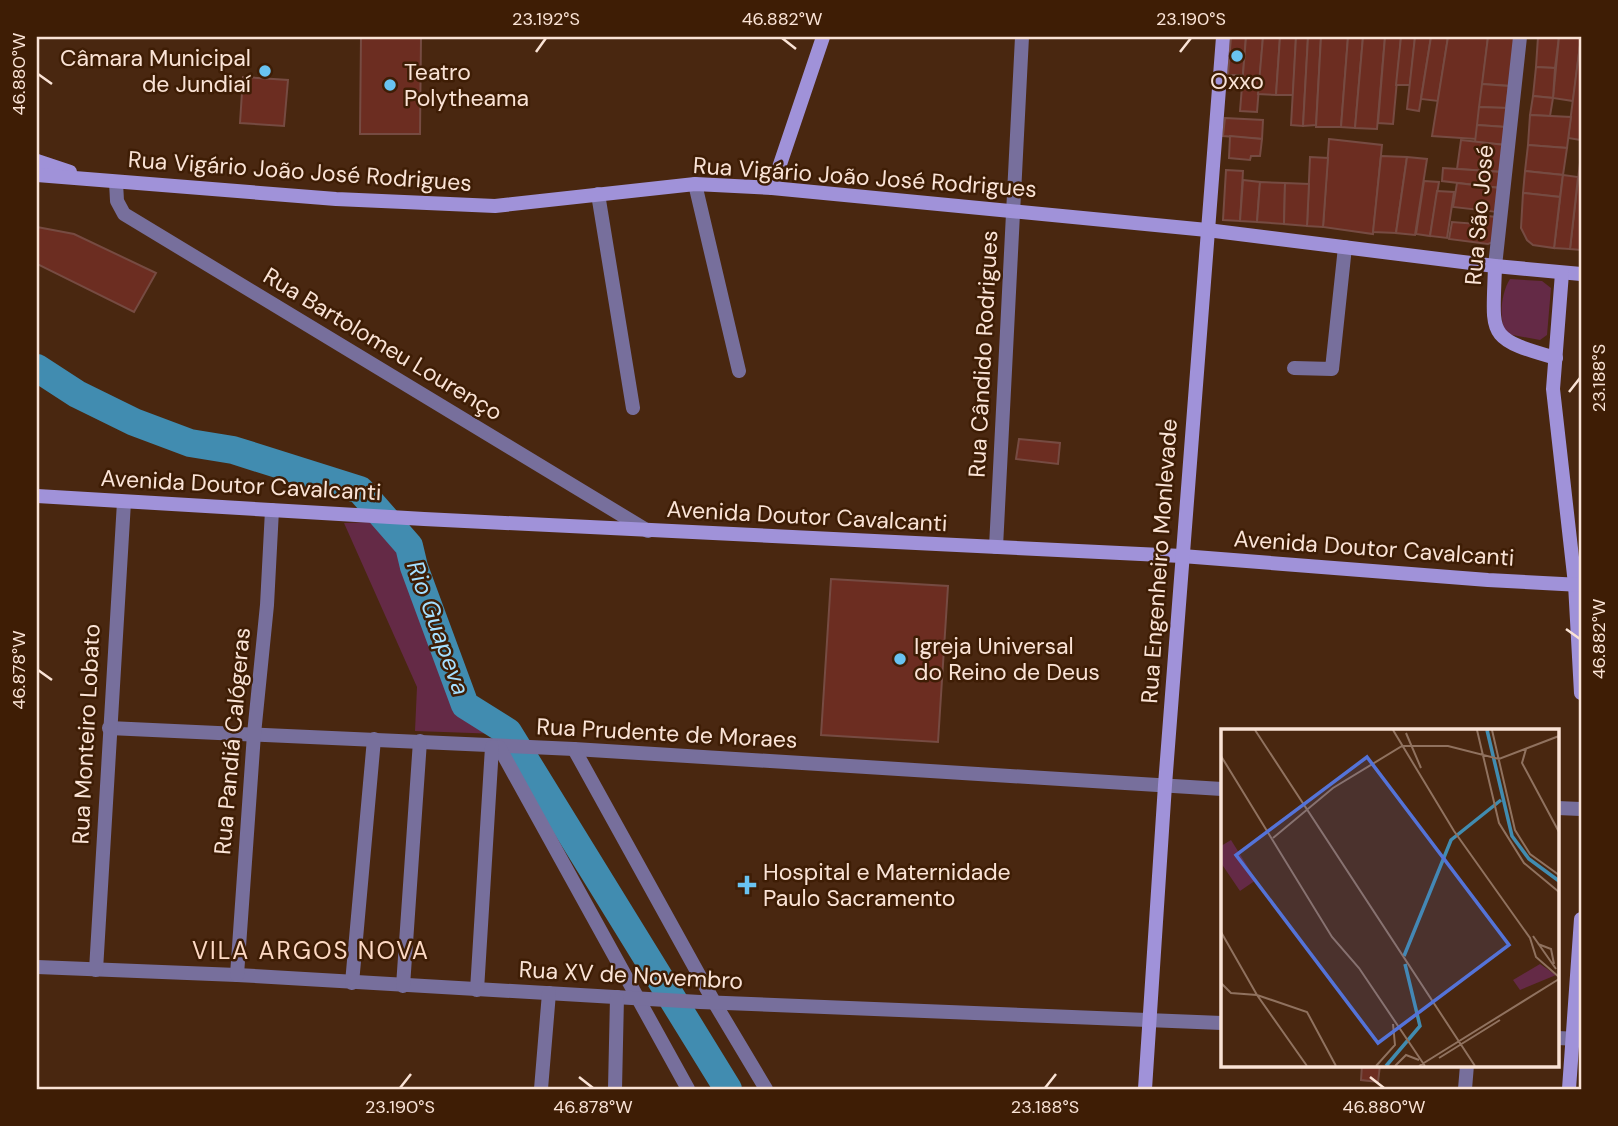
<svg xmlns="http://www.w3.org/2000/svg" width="1618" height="1126" viewBox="0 0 1618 1126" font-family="'DM Sans',sans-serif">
  <rect width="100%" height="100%" fill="#492710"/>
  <!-- green -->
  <g fill="#642a46">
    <path d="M 1510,279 L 1542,281 L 1551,288 L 1547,335 L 1540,340 L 1507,334 C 1498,320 1501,293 1510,279 Z"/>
    <path d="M 377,522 L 404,563 L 439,663 L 462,714 L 500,734 L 415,731 L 417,687 L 344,523 Z"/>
  </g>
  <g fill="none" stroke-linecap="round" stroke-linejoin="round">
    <!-- river -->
    <path stroke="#418cb0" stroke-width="28" d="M 37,368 L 77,394 L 134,422 L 190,443 L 233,450 L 360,490 L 409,546 L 414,567 L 465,705 L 508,732 L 728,1089"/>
  </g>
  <!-- building -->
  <g fill="#6c2d21" stroke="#764b42" stroke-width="2">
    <path d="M 361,37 L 421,37 L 420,134 L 360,134 Z"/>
    <path d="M 1231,37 L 1246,37 L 1243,75 L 1228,75 Z"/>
    <path d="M 1246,37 L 1263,37 L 1257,112 L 1240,111 Z"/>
    <path d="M 1263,37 L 1280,37 L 1276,95 L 1258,94 Z"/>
    <path d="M 1280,37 L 1296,37 L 1293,95 L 1276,95 Z"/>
    <path d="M 1296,37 L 1308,37 L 1303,126 L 1291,125 Z"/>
    <path d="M 1308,37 L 1321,37 L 1316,125 L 1303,126 Z"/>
    <path d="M 1321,37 L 1348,37 L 1341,127 L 1316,127 Z"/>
    <path d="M 1348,37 L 1363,37 L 1355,128 L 1341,127 Z"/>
    <path d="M 1363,37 L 1385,37 L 1377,129 L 1355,128 Z"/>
    <path d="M 1385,37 L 1401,37 L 1393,124 L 1378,123 Z"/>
    <path d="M 1401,37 L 1415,37 L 1410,85 L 1396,85 Z"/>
    <path d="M 1415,37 L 1431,37 L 1419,111 L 1407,109 Z"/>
    <path d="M 1431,37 L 1448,37 L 1438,101 L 1421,99 Z"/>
    <path d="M 1448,37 L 1488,37 L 1476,139 L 1432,136 Z"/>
    <path d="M 1488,37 L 1516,37 L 1511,86 L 1482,84 Z"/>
    <path d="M 1538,37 L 1559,37 L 1555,68 L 1536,67 Z"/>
    <path d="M 1559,37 L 1581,37 L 1573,101 L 1553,98 Z"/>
    <path d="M 1581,37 L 1581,140 L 1568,138 Z"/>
    <path d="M 1536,67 L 1555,68 L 1553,98 L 1533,96 Z"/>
    <path d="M 243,77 L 288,80 L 284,126 L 240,123 Z"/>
    <path d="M 1482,84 L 1509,86 L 1506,108 L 1479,107 Z"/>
    <path d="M 1533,96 L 1553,98 L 1550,116 L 1530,115 Z"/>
    <path d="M 1479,107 L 1508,108 L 1506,127 L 1477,125 Z"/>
    <path d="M 1530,115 L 1571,117 L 1567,148 L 1528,145 Z"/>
    <path d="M 1225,118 L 1263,120 L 1262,139 L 1223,136 Z"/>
    <path d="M 1477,125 L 1506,127 L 1505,145 L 1475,142 Z"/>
    <path d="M 1230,136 L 1262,139 L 1260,156 L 1251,156 L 1250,160 L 1229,158 Z"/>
    <path d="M 1329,139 L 1382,145 L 1373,234 L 1323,227 Z"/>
    <path d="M 1461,140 L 1505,145 L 1502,172 L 1457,169 Z"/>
    <path d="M 1528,145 L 1567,148 L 1563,175 L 1525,171 Z"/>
    <path d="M 1581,154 L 1581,250 L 1570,249 Z"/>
    <path d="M 1381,156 L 1407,157 L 1396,233 L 1373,232 Z"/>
    <path d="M 1310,157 L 1328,158 L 1323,227 L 1307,226 Z"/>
    <path d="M 1407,157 L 1427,159 L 1415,235 L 1396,233 Z"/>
    <path d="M 1443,168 L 1502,172 L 1500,188 L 1442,181 Z"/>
    <path d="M 1226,170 L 1243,171 L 1240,221 L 1223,220 Z"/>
    <path d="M 1525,171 L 1563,175 L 1560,197 L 1523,193 Z"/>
    <path d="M 1563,175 L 1578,177 L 1570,249 L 1554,248 Z"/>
    <path d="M 1243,180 L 1260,182 L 1257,222 L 1240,221 Z"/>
    <path d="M 1424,181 L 1439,182 L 1430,236 L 1416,234 Z"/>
    <path d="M 1260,182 L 1285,183 L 1284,224 L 1257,222 Z"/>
    <path d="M 1285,183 L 1309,184 L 1307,226 L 1284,224 Z"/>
    <path d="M 1457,183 L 1500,188 L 1497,212 L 1453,207 Z"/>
    <path d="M 1437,191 L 1454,192 L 1447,238 L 1430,236 Z"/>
    <path d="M 1523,193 L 1560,197 L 1554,248 L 1533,245 L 1527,240 L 1521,228 Z"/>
    <path d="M 1478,215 L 1496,217 L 1493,242 L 1488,244 L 1449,239 L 1452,222 L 1477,224 Z"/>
    <path d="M 37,227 L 74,234 L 156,273 L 134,312 L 37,264 Z"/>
    <path d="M 1019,439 L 1060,443 L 1058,464 L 1016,459 Z"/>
    <path d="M 831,579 L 948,586 L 938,742 L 821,735 Z"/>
    <path d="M 1362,1065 L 1380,1065 L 1378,1082 L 1361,1080 Z"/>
  </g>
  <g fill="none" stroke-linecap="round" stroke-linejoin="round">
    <!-- street -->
    <g stroke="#776f9c" stroke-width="14">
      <path d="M 116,182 L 117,201 L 124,214 L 648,531"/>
      <path d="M 695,184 L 739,371"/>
      <path d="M 598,194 L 633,408"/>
      <path d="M 1495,266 L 1520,37"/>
      <path d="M 1294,368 L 1332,369 L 1345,247"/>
      <path d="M 996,547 L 1022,37"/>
      <path d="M 109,728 L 574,749 L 1222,789"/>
      <path d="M 499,747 L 688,1089"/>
      <path d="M 574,749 L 714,1002 L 766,1089"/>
      <path d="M 1557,808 L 1581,809"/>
      <path d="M 37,967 L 237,975 L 700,1002 L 1222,1023"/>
      <path d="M 96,970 L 124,502"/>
      <path d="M 237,975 L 254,734 L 267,605 L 272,510"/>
      <path d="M 352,983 L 374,739"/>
      <path d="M 403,986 L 420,741"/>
      <path d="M 477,990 L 492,747"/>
      <path d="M 1557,1038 L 1581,1039"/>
      <path d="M 541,1089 L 549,993"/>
      <path d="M 615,1089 L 617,997"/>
      <path d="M 1465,1089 L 1467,1065"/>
    </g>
    <!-- secondary -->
    <g stroke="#a092d9" stroke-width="14">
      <path d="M 37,161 L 70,172"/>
      <path d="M 37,175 L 336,199 L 495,206 L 695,184 L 772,188 L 1207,230 L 1495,266 L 1581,274"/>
      <path d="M 772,188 L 823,37"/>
      <path d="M 1495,266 C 1493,336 1485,338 1556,358"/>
      <path d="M 1562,273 L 1553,389 L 1575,584 L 1581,693"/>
      <path d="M 37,496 L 424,519 L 1182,556 L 1488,580 L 1581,585"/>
      <path d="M 1145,1089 L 1165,785 L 1223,37"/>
      <path d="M 1569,1089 L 1581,919"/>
    </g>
  </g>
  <!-- ticks -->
  <path fill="none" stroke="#fae3d6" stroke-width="2.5" d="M 782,38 L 796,49M 536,52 L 546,38M 1180,52 L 1191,38M 38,74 L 52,84M 1569,392 L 1580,378M 1566,629 L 1580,639M 38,670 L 52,680M 579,1077 L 593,1088M 1370,1077 L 1384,1088M 400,1088 L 411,1074M 1045,1088 L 1056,1074"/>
  <!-- markers -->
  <g fill="#69c3f1" stroke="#3e1d05" stroke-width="2.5">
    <circle cx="1237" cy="56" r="7"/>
    <circle cx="265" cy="71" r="7"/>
    <circle cx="390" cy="85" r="7"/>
    <circle cx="900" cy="659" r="7"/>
    <path d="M743.5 874.5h7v7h7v7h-7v7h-7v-7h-7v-7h7z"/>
  </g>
  <g text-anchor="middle" stroke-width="5" stroke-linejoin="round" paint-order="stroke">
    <!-- poi labels -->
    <g font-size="23" fill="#fae3d6" stroke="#3e1d05" text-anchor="start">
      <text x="251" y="66" text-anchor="end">Câmara Municipal<tspan x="251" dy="26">de Jundiaí</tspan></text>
      <text x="404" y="80">Teatro<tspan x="404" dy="26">Polytheama</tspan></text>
      <text x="1237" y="89" text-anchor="middle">Oxxo</text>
      <text x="914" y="654">Igreja Universal<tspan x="914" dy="26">do Reino de Deus</tspan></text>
      <text x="763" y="880">Hospital e Maternidade<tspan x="763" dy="26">Paulo Sacramento</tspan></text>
    </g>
    <!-- street labels -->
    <g font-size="23" fill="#fae3d6" stroke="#3e1d05">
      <text transform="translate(300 171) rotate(4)" y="8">Rua Vigário João José Rodrigues</text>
      <text transform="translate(865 177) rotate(4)" y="8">Rua Vigário João José Rodrigues</text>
      <text transform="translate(1479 215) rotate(-85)" y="8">Rua São José</text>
      <text transform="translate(383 344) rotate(31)" y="8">Rua Bartolomeu Lourenço</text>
      <text transform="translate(983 354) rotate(-87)" y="8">Rua Cândido Rodrigues</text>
      <text transform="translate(241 485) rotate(3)" y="8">Avenida Doutor Cavalcanti</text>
      <text transform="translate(807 516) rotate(3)" y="8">Avenida Doutor Cavalcanti</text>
      <text transform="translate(1374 548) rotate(4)" y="8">Avenida Doutor Cavalcanti</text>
      <text transform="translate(1159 561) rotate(-86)" y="8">Rua Engenheiro Monlevade</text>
      <text transform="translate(667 733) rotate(3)" y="8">Rua Prudente de Moraes</text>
      <text transform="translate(86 734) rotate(-87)" y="8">Rua Monteiro Lobato</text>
      <text transform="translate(232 741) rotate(-85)" y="8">Rua Pandiá Calógeras</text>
      <text transform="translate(631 975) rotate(3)" y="8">Rua XV de Novembro</text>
    </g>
    <!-- water labels -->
    <g font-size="24" font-style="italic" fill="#a5dfff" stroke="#3e1d05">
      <text transform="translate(438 628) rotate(70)" y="8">Rio Guapeva</text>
    </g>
    <!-- neighbourhood labels -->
    <g font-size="24" letter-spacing="2" fill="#fdd9c4" stroke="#3e1d05">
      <text x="311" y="959">VILA ARGOS NOVA</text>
    </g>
  </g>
  <!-- overview -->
  <g transform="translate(1221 729)">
    <rect width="338" height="338" fill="#492710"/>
    <path d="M 10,111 L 35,151 L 19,162 L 0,134 L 0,117 ZM 319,235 L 335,246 L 299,261 L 292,251 Z" fill="#642a46"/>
    <path fill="none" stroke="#418cb0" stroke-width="3.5" d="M 266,1 L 291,107 L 308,130 L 338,152M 183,227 L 230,111 L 280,71M 165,337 L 199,297 L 184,235"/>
    <path fill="none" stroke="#90725f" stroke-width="2" d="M 34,1 L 254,337M 172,1 L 233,102 L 309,209 L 315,228 L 338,248M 256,1 L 278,94 L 303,134 L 338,163M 271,1 L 294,101 L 309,125 L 338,146M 185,4 L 200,39M 305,20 L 301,34 L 338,103M 0,27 L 111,208 L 138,239 L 204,337M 52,109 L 112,59 L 181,17 L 227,17 L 278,30 L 338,7M 0,203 L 36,266 L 86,337M 312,207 L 335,240M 317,215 L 330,220 L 333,235M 0,254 L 10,264 L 36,266 L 86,283 L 115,337M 218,329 L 279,291M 155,337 L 174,316 L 172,295M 174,337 L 185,326 L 198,331M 198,337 L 338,250"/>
    <path fill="#5473d8" fill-opacity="0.15" stroke="#5473d8" stroke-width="3.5" d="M 146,28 L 288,216 L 157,314 L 15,126 Z"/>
    <rect width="338" height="338" fill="none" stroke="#fae3d6" stroke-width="3.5"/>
  </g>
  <!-- border -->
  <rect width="1618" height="1126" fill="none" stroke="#3e1d05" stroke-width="77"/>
  <rect x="38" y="38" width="1542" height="1050" fill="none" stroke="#fae3d6" stroke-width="2.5"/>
  <g font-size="18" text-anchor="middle" fill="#fae3d6">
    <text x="546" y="25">23.192°S</text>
    <text x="782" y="25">46.882°W</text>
    <text x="1191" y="25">23.190°S</text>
    <text transform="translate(19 74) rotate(-90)" y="6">46.880°W</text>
    <text transform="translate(1599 378) rotate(-90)" y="6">23.188°S</text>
    <text transform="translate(1599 639) rotate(-90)" y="6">46.882°W</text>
    <text transform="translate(19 670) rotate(-90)" y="6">46.878°W</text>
    <text x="400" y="1113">23.190°S</text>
    <text x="593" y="1113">46.878°W</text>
    <text x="1045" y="1113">23.188°S</text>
    <text x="1384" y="1113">46.880°W</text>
  </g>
</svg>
